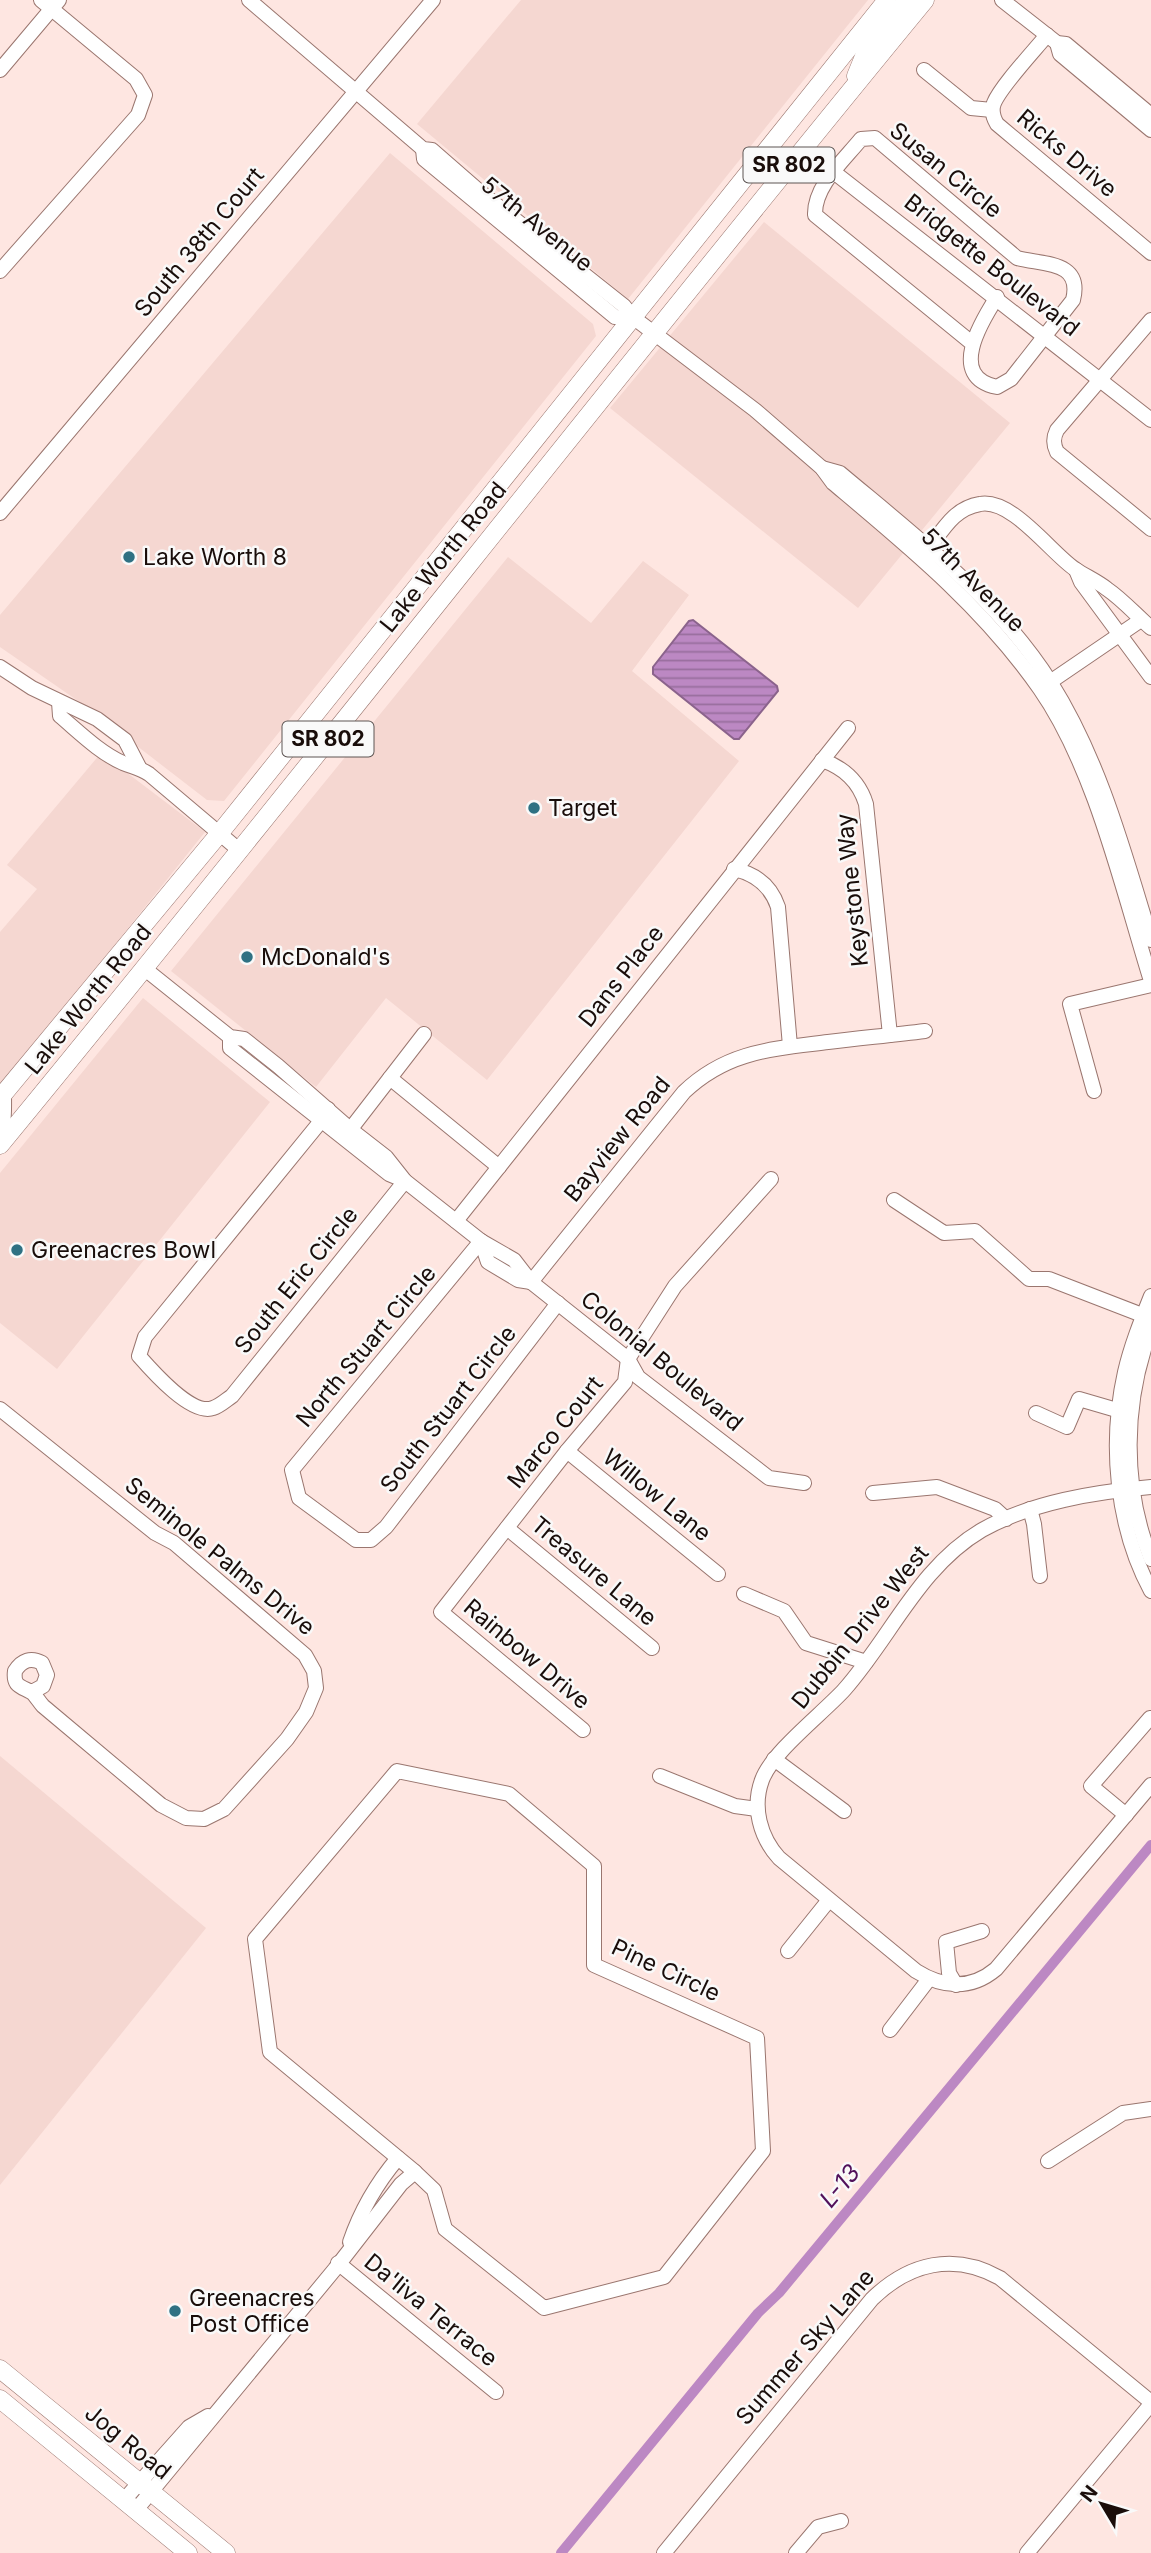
<svg xmlns="http://www.w3.org/2000/svg" width="1151" height="2553" viewBox="0 0 1151 2553" font-family="Inter,sans-serif">
  <defs>
    <pattern id="water-rules" width="6" height="5" patternUnits="userSpaceOnUse" patternTransform="scale(1.75)"><rect width="6" height="5" fill="#bc88c3"/><path d="M0 2.5h6" fill="none" stroke="#986e9d"/></pattern>
  </defs>
  <rect width="100%" height="100%" fill="#fee6e1"/>
  <!-- built -->
  <g fill="#f5d7d1">
    <path d="M 521,0 L 868,0 L 628,299 L 417,124 Z"/>
    <path d="M 390,153 L 593,324 L 596,336 L 224,801 L 207,800 L 84,705 L 0,647 L 0,615 Z"/>
    <path d="M 764,222 L 1010,423 L 858,608 L 610,408 Z"/>
    <path d="M 508,557 L 591,623 L 643,561 L 689,595 L 632,671 L 739,761 L 487,1080 L 386,998 L 316,1087 L 171,971 Z"/>
    <path d="M 101,753 L 205,832 L 0,1088 L 0,932 L 37,889 L 7,865 Z"/>
    <path d="M 143,998 L 270,1102 L 57,1369 L 0,1323 L 0,1173 Z"/>
    <path d="M 0,1756 L 206,1928 L 0,2185 Z"/>
  </g>
  <!-- water -->
  <path fill="url(#water-rules)" stroke="#8b638c" stroke-width="2" d="M 693,620 L 777,686 L 778,691 L 739,739 L 734,739 L 653,674 L 653,667 L 689,621 Z"/>
  <g fill="none" stroke-linecap="round" stroke-linejoin="round">
    <!-- canal -->
    <path stroke="#bc88c3" stroke-width="10" d="M 561,2553 L 758,2313 L 779,2293 L 1151,1845"/>
    <defs>
      <g id="minor">
        <path d="M 249,0 L 423,149 L 432,150 L 479,191 L 624,306 L 634,318 L 755,410 L 822,468 L 833,483 C 908,546 983,607 1040,689 C 1095,768 1122,888 1151,981"/>
        <path d="M 1002,0 L 1057,43 L 1066,44 L 1151,115"/>
        <path d="M 1047,35 C 1034,51 1001,86 994,103 C 991,110 993,117 997,124 L 1151,253"/>
        <path d="M 1057,43 L 1060,54 L 1151,130"/>
        <path d="M 0,70 L 59,0"/>
        <path d="M 924,70 L 971,108 L 992,110"/>
        <path d="M 803,148 L 1151,420"/>
        <path d="M 423,149 L 424,159 L 615,317 L 634,318"/>
        <path d="M 0,271 L 138,115 L 145,95 L 136,79 L 41,0"/>
        <path d="M 1151,320 L 1057,430 C 1053,438 1053,444 1057,452 L 1151,529"/>
        <path d="M 973,344 L 815,215 C 814,186 844,160 861,139 L 875,138 L 1017,258 C 1042,265 1083,260 1073,300 L 1011,379 L 997,387 C 947,377 981,322 997,297"/>
        <path d="M 822,468 L 840,473 C 915,536 997,598 1051,683 C 1100,761 1124,852 1151,940"/>
        <path d="M 0,513 L 433,0"/>
        <path d="M 929,548 C 944,528 955,508 980,504 C 1012,498 1051,553 1075,569 C 1085,576 1097,581 1107,589 C 1123,600 1136,615 1151,628"/>
        <path d="M 1076,570 L 1081,582 L 1151,677"/>
        <path d="M 0,667 L 32,688 L 97,719 L 125,740 L 139,767"/>
        <path d="M 1050,682 L 1141,620"/>
        <path d="M 59,702 L 60,716 C 79,732 100,753 123,763 C 133,767 140,768 149,774 L 239,850"/>
        <path d="M 822,760 C 844,768 859,781 866,804 L 890,1035"/>
        <path d="M 734,869 C 756,874 771,886 778,907 L 790,1046"/>
        <path d="M 145,969 L 230,1037 L 244,1039 L 278,1066 L 350,1129 L 386,1157 L 405,1181 L 481,1241 L 514,1260 L 531,1282 L 628,1359 L 638,1377 L 769,1478 L 804,1483"/>
        <path d="M 230,1037 L 230,1048 L 389,1174 L 401,1179"/>
        <path d="M 390,1078 L 499,1167"/>
        <path d="M 1094,1091 L 1070,1004 L 1151,985"/>
        <path d="M 328,1109 L 321,1121 L 145,1337 L 139,1356 C 153,1372 192,1416 213,1408 C 220,1406 226,1400 232,1396 L 405,1181"/>
        <path d="M 0,1134 C 5,1121 4,1107 4,1093 L 1,1091"/>
        <path d="M 346,1135 L 424,1034"/>
        <path d="M 894,1200 L 944,1233 L 975,1231 L 1029,1279 L 1049,1279 L 1150,1318"/>
        <path d="M 456,1221 L 848,728"/>
        <path d="M 481,1241 L 292,1470 L 299,1498 L 356,1540 L 371,1540 L 386,1527 L 558,1303"/>
        <path d="M 481,1241 L 488,1262 L 518,1280 L 531,1282"/>
        <path d="M 531,1282 L 684,1092 C 727,1051 772,1049 828,1042 C 861,1038 893,1035 925,1031"/>
        <path d="M 1151,1296 C 1141,1321 1131,1346 1125,1372 C 1109,1443 1116,1526 1151,1591"/>
        <path d="M 1151,1329 C 1123,1402 1122,1487 1151,1559"/>
        <path d="M 0,1409 L 155,1533 L 174,1543 L 305,1655 L 314,1671 L 316,1688 L 306,1712 L 287,1739 L 224,1809 L 204,1819 L 186,1818 L 161,1805 L 43,1706 C 39,1702 35,1694 31,1692 C 20,1686 13,1686 15,1671 C 22,1660 31,1657 42,1663 L 47,1675 L 43,1686 L 32,1692"/>
        <path d="M 1036,1413 L 1067,1427 L 1079,1399 L 1127,1413"/>
        <path d="M 567,1451 L 718,1574"/>
        <path d="M 1151,1487 C 1095,1492 1032,1502 982,1530 C 919,1567 891,1637 844,1690 C 822,1714 772,1752 762,1780 C 752,1807 760,1837 779,1858 L 916,1971 C 943,1988 971,1990 996,1969 L 1151,1785"/>
        <path d="M 873,1493 L 937,1487 L 995,1509 L 1006,1519"/>
        <path d="M 1030,1509 L 1034,1524 L 1040,1576"/>
        <path d="M 507,1528 L 652,1648"/>
        <path d="M 744,1594 L 784,1611 L 806,1643 L 866,1662"/>
        <path d="M 583,1730 L 441,1612 L 567,1451 L 625,1382 L 628,1359 L 675,1286 L 771,1179"/>
        <path d="M 774,1759 L 844,1811"/>
        <path d="M 397,1771 L 509,1794 L 594,1866 L 594,1965 L 757,2038 L 763,2151 L 664,2277 L 544,2308 L 445,2229 L 434,2190 L 415,2172 L 270,2052 L 255,1939 Z"/>
        <path d="M 660,1776 L 735,1806 L 757,1809"/>
        <path d="M 1126,1815 L 1091,1786 L 1150,1718"/>
        <path d="M 788,1951 L 829,1900"/>
        <path d="M 956,1985 L 949,1973 L 946,1942 L 982,1931"/>
        <path d="M 890,2030 L 929,1979"/>
        <path d="M 1048,2161 L 1123,2113 L 1151,2109"/>
        <path d="M 350,2242 C 361,2210 376,2184 398,2158"/>
        <path d="M 338,2263 L 496,2392"/>
        <path d="M 124,2500 L 189,2427 L 208,2416"/>
        <path d="M 136,2510 L 335,2269 L 401,2184 L 415,2172"/>
        <path d="M 664,2553 L 872,2299 C 909,2263 954,2252 1000,2278 L 1151,2402"/>
        <path d="M 796,2553 L 818,2527 L 841,2521"/>
        <path d="M 1027,2553 L 1151,2404"/>
      </g>
      <g id="major">
        <path d="M 856,76 L 865,54 L 907,0"/>
        <path d="M 0,1098 L 219,834 L 887,0"/>
        <path d="M 0,1145 C 312,766 613,379 925,0"/>
        <path d="M 0,2369 L 226,2553"/>
        <path d="M 0,2399 L 188,2553"/>
      </g>
    </defs>
    <!-- minor casing -->
    <use href="#minor" stroke="#9a766f" stroke-width="16"/>
    <!-- major casing -->
    <use href="#major" stroke="#9a766f" stroke-width="19"/>
    <!-- minor -->
    <use href="#minor" stroke="#fff" stroke-width="14"/>
    <!-- major -->
    <use href="#major" stroke="#fff" stroke-width="18"/>
  </g>
  <!-- markers -->
  <g fill="#2f7183" stroke="#f9f9f9" stroke-width="2.5">
    <circle cx="129" cy="557" r="7"/>
    <circle cx="534" cy="808" r="7"/>
    <circle cx="247" cy="957" r="7"/>
    <circle cx="17" cy="1250" r="7"/>
    <circle cx="175" cy="2311" r="7"/>
  </g>
  <g text-anchor="middle" stroke-width="5" stroke-linejoin="round" paint-order="stroke">
    <!-- shield labels -->
    <g fill="#f9f9f9" stroke="#5c5452" stroke-width="2">
      <rect x="743.5" y="147.5" width="91" height="35" rx="5"/>
      <rect x="282.5" y="721.5" width="91" height="35" rx="5"/>
    </g>
    <g font-size="21" font-weight="bold" fill="#190d0a">
      <text x="789" y="172">SR 802</text>
      <text x="328" y="746">SR 802</text>
    </g>
    <!-- street labels -->
    <g font-size="23" fill="#190d0a" stroke="#f9f9f9">
      <text transform="translate(1067 153) rotate(40)" y="8">Ricks Drive</text>
      <text transform="translate(946 170) rotate(39)" y="8">Susan Circle</text>
      <text transform="translate(537 224) rotate(39)" y="8">57th Avenue</text>
      <text transform="translate(199 242) rotate(-50)" y="8">South 38th Court</text>
      <text transform="translate(992 265) rotate(38)" y="8">Bridgette Boulevard</text>
      <text transform="translate(443 557) rotate(-51)" y="8">Lake Worth Road</text>
      <text transform="translate(973 580) rotate(45)" y="8">57th Avenue</text>
      <text transform="translate(852 890) rotate(-96)" y="8">Keystone Way</text>
      <text transform="translate(621 976) rotate(-52)" y="8">Dans Place</text>
      <text transform="translate(88 999) rotate(-51)" y="8">Lake Worth Road</text>
      <text transform="translate(617 1139) rotate(-51)" y="8">Bayview Road</text>
      <text transform="translate(296 1280) rotate(-51)" y="8">South Eric Circle</text>
      <text transform="translate(366 1346) rotate(-50)" y="8">North Stuart Circle</text>
      <text transform="translate(662 1361) rotate(40)" y="8">Colonial Boulevard</text>
      <text transform="translate(448 1409) rotate(-52)" y="8">South Stuart Circle</text>
      <text transform="translate(555 1432) rotate(-51)" y="8">Marco Court</text>
      <text transform="translate(657 1495) rotate(39)" y="8">Willow Lane</text>
      <text transform="translate(220 1556) rotate(39)" y="8">Seminole Palms Drive</text>
      <text transform="translate(594 1571) rotate(40)" y="8">Treasure Lane</text>
      <text transform="translate(860 1627) rotate(-51)" y="8">Dubbin Drive West</text>
      <text transform="translate(527 1654) rotate(40)" y="8">Rainbow Drive</text>
      <text transform="translate(666 1970) rotate(25)" y="8">Pine Circle</text>
      <text transform="translate(431 2310) rotate(39)" y="8">Da'liva Terrace</text>
      <text transform="translate(805 2347) rotate(-49)" y="8">Summer Sky Lane</text>
      <text transform="translate(128 2442) rotate(39)" y="8">Jog Road</text>
    </g>
    <!-- poi labels -->
    <g font-size="23" fill="#190d0a" stroke="#f9f9f9" text-anchor="start">
      <text x="143" y="565">Lake Worth 8</text>
      <text x="548" y="816">Target</text>
      <text x="261" y="965">McDonald's</text>
      <text x="31" y="1258">Greenacres Bowl</text>
      <text x="189" y="2306">Greenacres<tspan x="189" dy="26">Post Office</tspan></text>
    </g>
    <!-- water labels -->
    <g font-size="24" font-style="italic" fill="#51115b" stroke="#f9f9f9">
      <text transform="translate(840 2186) rotate(-50)" y="8">L-13</text>
    </g>
  </g>
  <!-- north arrow -->
  <g transform="translate(1102 2504) rotate(308)" stroke="#f9f9f9" stroke-width="5" paint-order="stroke">
  <path d="M0-5L12 26L0 18L-12 26Z" fill="#190d0a"/>
  <text y="-10" font-size="19" font-weight="bold" text-anchor="middle" fill="#190d0a">N</text>
  </g>
</svg>
